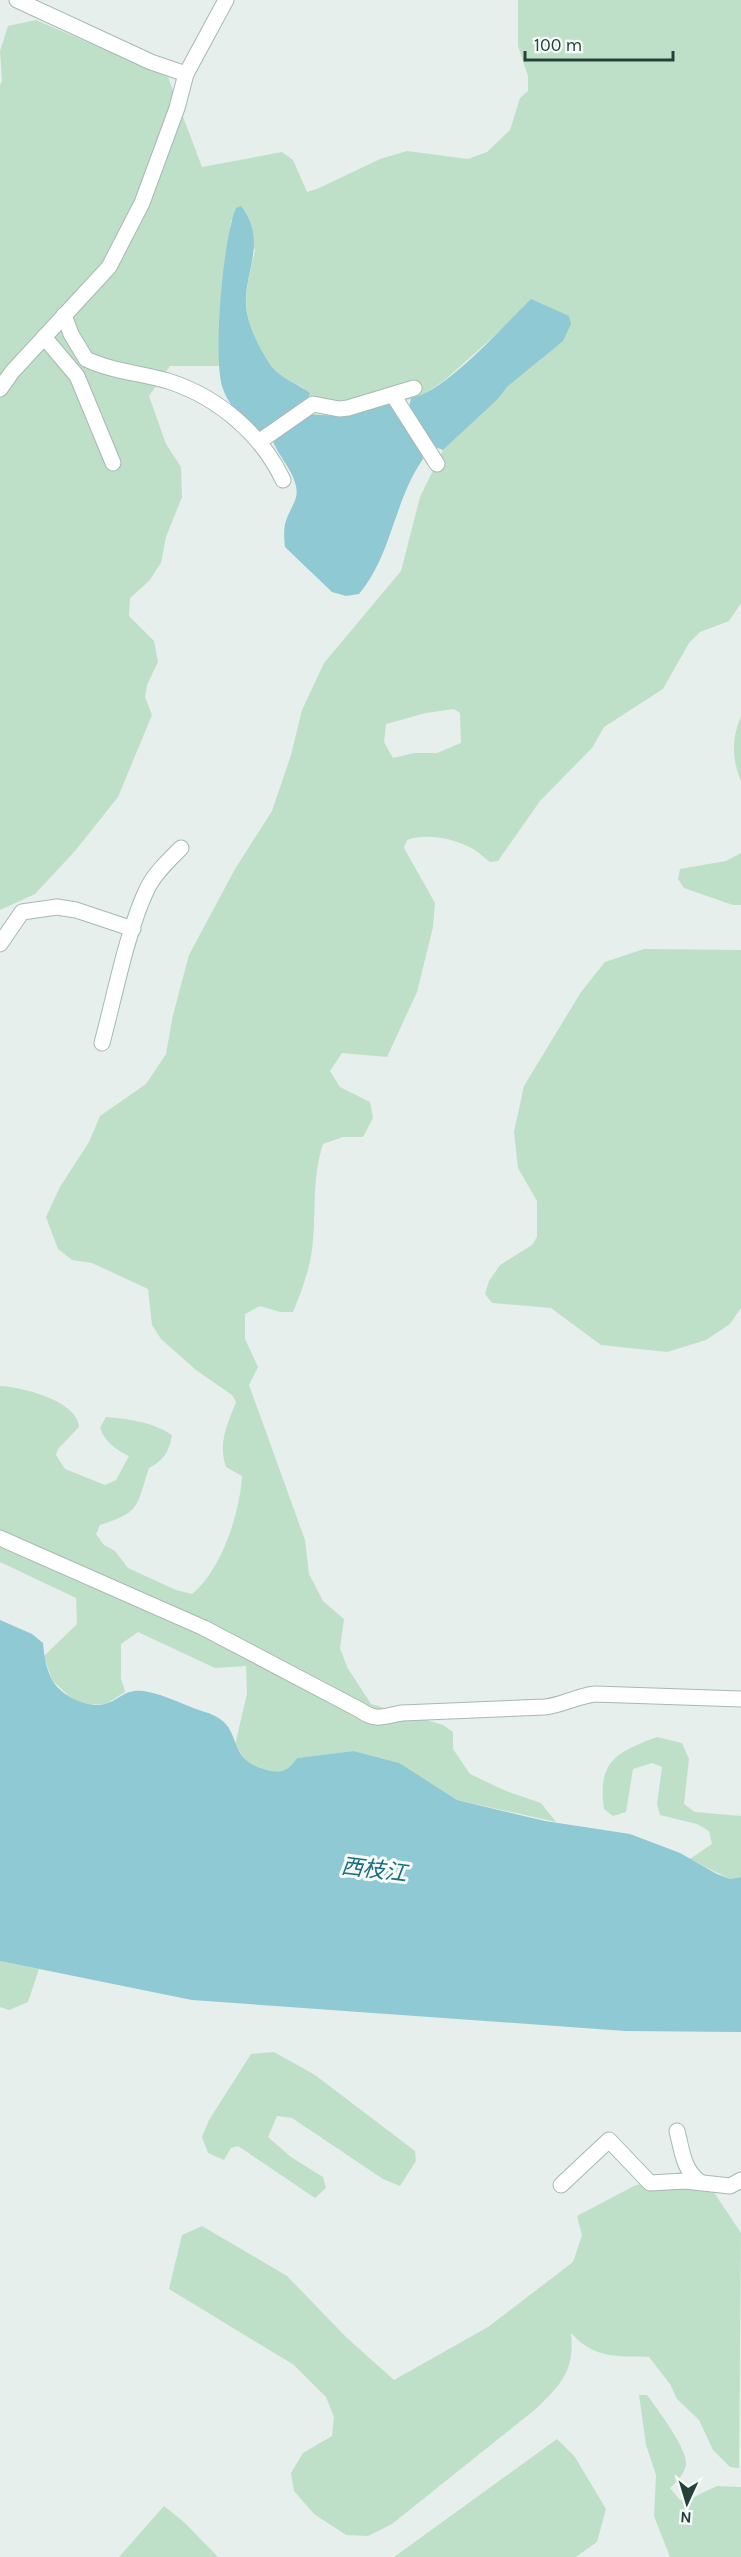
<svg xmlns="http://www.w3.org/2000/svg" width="741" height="2557" viewBox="0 0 741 2557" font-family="Karla,'Noto Sans SC',sans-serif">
  <rect width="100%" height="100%" fill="#e6efeb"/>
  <!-- green -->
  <g fill="#bfe0c8" fill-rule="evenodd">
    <path d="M 518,0 L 741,0 L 741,603 L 729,621 L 700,632 L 689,643 L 663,689 L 604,727 L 592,748 L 540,801 L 498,861 L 490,862 C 484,858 478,851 471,848 C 453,838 425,833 407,840 L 404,848 L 435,903 L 433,927 L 417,992 L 387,1057 L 342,1053 L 330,1071 L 340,1087 L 370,1102 L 373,1118 L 363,1137 L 343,1137 L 323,1144 C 311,1181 317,1213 312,1250 C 309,1271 301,1293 293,1312 L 280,1312 L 260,1306 L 245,1314 L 245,1339 L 258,1367 L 249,1385 L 305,1540 L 309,1574 L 323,1601 L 344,1619 L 340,1648 L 347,1667 L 371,1704 L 443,1725 L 453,1732 L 453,1749 L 470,1774 L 506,1791 L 541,1803 L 556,1822 L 457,1800 L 428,1783 L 353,1751 L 297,1758 L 289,1769 L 279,1774 L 247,1763 L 235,1745 L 247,1694 L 246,1666 L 215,1668 L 138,1632 L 121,1644 L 121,1678 L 125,1692 L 106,1704 L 85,1705 L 70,1697 L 52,1680 L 44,1656 L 77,1624 L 76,1598 L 0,1562 L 0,1386 C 22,1387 78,1401 79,1427 L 58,1449 L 56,1455 L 65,1469 L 105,1485 L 116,1480 L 129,1456 C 115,1449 106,1443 100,1428 L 106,1417 C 130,1419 152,1422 172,1435 C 169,1452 164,1460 149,1468 C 136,1507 141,1512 100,1525 L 96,1534 L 104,1545 L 115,1551 L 128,1568 L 176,1590 L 192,1594 C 221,1571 240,1513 242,1476 L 226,1467 C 218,1443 227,1425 236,1402 L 232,1395 L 196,1370 L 161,1339 L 152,1325 L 148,1289 L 92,1263 L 72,1260 L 58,1249 L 46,1217 L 60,1187 L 89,1142 L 100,1116 L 146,1084 L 166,1054 L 173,1015 L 189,955 L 235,869 L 272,811 L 291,755 L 302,710 L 324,663 L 401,571 L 420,497 L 443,450 L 498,399 L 507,387 L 540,360 L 531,299 L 503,328 L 446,379 L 420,397 L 338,416 L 314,413 L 304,388 C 293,383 280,377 272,367 C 261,354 249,328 247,311 C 244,292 251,269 255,250 L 231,220 C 225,269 217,317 220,366 L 170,366 L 149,396 L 166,444 L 181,467 L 182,497 L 166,537 L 161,563 L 149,581 L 130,598 L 129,616 L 154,641 L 158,662 L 147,685 L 145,697 L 152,715 L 118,797 L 75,851 L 35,894 L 0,910 L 0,85 L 2,81 L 0,51 L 8,26 L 36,20 L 168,77 L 202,167 L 282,152 L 293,160 L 307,192 L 317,189 L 380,159 L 407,151 L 468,159 L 487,152 L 510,130 L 520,98 L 528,91 L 528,76 L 518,46 ZM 454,709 L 460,713 L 461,743 L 437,753 L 414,753 L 393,758 L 384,742 L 386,724 L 426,713 Z"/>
    <path d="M 741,716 L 741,782 C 732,757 731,741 741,716 Z"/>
    <path d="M 741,853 L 741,905 L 733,905 L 684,888 L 678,879 L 680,869 L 726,861 Z"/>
    <path d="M 644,949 L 741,950 L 741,1308 L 730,1324 L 706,1340 L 667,1352 L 601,1345 L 551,1308 L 492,1303 L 485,1294 L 489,1281 L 500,1265 L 532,1245 L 537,1237 L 537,1201 L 518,1168 L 514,1132 L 524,1086 L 581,992 L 605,962 Z"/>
    <path d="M 657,1737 L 682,1743 L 689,1759 L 684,1804 L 695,1812 L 741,1816 L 741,1877 L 730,1879 L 690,1859 L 712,1844 L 709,1831 L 697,1824 L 660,1815 L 657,1804 L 662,1767 L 652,1763 L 633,1769 L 626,1812 L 613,1816 L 604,1809 C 597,1761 617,1752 657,1737 Z"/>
    <path d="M 0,1961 L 39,1969 L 28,2002 L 9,2010 L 0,2007 Z"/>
    <path d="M 274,2052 L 315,2075 L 415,2151 L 416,2161 L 400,2186 L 383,2179 L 292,2118 L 277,2116 L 268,2137 L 291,2157 L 323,2177 L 326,2188 L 315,2198 L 238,2146 L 231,2148 L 224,2160 L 208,2153 L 202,2137 L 209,2120 L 251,2054 Z"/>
    <path d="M 697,2167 L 741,2233 L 739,2468 L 730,2467 L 713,2450 L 699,2420 L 677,2399 L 670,2384 L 649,2357 C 617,2356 594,2359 571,2333 C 575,2369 562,2384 537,2408 L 392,2524 L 368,2536 L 346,2535 L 314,2514 L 294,2491 L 291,2473 L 303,2453 L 332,2436 L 334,2417 L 326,2397 L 294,2365 L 169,2289 L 182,2235 L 202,2226 L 287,2276 L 346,2337 L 394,2380 L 488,2327 L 573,2262 L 582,2235 L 577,2216 L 634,2186 Z"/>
    <path d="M 639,2395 L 647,2395 C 657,2409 688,2449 686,2465 C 684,2475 676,2482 670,2488 L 680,2500 L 692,2498 L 717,2486 L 741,2487 L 741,2557 L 670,2557 L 654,2516 L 656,2475 L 646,2445 Z"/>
    <path d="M 557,2439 L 575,2457 L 606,2509 L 597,2542 L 576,2557 L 394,2557 Z"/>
    <path d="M 164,2506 L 185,2523 L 218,2557 L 119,2557 Z"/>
  </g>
  <!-- water -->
  <g fill="#8ec9d4">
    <path d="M 241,206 C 270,244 240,276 247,313 C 250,330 262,354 272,367 C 282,379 298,384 310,393 L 308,399 L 261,431 L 254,430 C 242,417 227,404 222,386 C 213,354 223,238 236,208 Z"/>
    <path d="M 531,299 L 569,316 L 571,324 L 563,341 L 507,387 L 498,399 L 443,450 L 435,447 L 409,407 L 411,398 C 445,393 506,323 531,299 Z"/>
    <path d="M 380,404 L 391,404 L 421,450 L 423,459 C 394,500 392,555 359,594 L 346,596 L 332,592 L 285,547 C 284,538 283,527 287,518 C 291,507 299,499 296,486 C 292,468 278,456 272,439 L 307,414 L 338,416 Z"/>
    <path d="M 0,1620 L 32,1634 L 43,1643 C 44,1655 46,1667 51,1678 C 59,1695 87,1709 105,1704 C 120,1700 124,1689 143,1691 C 158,1693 176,1701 191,1707 C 200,1711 212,1713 220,1719 C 242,1734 227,1760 267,1770 C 282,1774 288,1771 297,1758 L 353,1751 L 399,1763 L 457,1800 L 545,1821 L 630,1834 L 680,1853 L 717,1874 L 730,1879 L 741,1877 L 741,2032 L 625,2031 L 192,2000 L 0,1961 Z"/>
  </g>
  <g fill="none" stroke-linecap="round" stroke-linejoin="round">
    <defs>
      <g id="minor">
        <path d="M 17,0 L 151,62 L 186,74 L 226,0"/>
        <path d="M 64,315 L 71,334 L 86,359 C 113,372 143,373 171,382 C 219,398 262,435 283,480"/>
        <path d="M 44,337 L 77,376 L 113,463"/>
        <path d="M 0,389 L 12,372 L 109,267 L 142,203 L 177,108 L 186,74"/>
        <path d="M 393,395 L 437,464"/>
        <path d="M 260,441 L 313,404 L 339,409 L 348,408 L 414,388"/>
        <path d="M 0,944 L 22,912 L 57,907 L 76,910 L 133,929"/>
        <path d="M 102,1043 C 115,995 127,930 148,887 C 156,872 169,860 181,848"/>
        <path d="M 0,1538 L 204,1628 L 360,1710 C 377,1722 383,1716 402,1713 L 545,1707 C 563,1705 577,1696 595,1694 L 741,1699"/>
        <path d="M 677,2131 C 682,2150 683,2170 700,2182"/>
        <path d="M 561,2185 L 609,2140 L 650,2183 L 685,2181 L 730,2186 L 741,2180"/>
      </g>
    </defs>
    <!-- minor casing -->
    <use href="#minor" stroke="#a8b8b2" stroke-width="17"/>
    <!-- minor -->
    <use href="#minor" stroke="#fff" stroke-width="15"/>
  </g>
  <g text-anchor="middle" stroke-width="6" stroke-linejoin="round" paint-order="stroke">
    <!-- water labels -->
    <g font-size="22" font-style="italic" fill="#1c6f80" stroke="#f7fbf9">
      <text transform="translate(374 1869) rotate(7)" y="8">西枝江</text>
    </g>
  </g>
  <!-- north arrow -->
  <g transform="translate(687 2503) rotate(184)" stroke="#f7fbf9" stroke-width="4.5" paint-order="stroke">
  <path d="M0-4.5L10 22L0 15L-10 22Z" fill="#24423a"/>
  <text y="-9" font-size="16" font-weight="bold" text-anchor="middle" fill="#24423a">N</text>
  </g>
  <!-- scale -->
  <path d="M525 51v9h148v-9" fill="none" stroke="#24423a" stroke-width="3"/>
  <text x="534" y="51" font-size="18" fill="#24423a" stroke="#f7fbf9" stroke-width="4.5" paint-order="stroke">100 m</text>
</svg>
